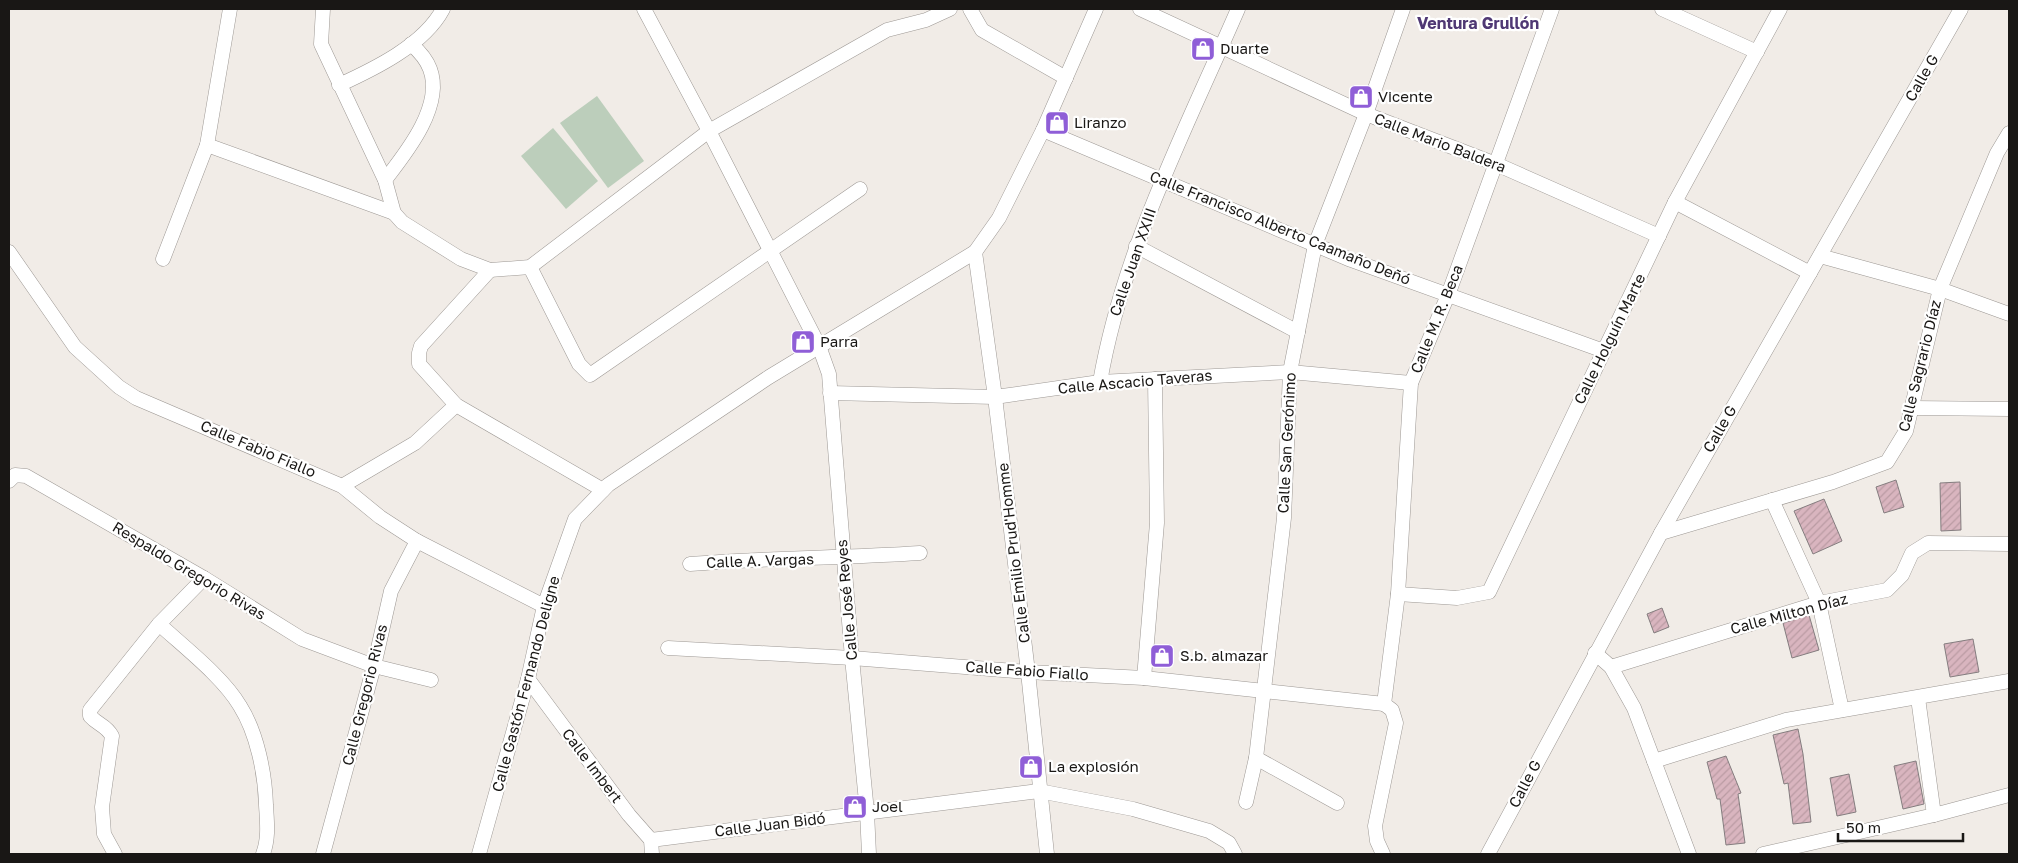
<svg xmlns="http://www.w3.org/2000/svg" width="2018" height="863" viewBox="0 0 2018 863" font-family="'Golos Text',sans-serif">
  <defs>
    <pattern id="building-hatch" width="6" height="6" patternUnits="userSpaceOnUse" patternTransform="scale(1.25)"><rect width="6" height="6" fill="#d9b5bf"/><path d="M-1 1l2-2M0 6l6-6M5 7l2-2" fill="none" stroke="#ba9ba3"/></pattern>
  </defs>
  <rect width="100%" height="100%" fill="#f1ece7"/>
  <!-- pitch -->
  <g fill="#bccebb">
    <path d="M 597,96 L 644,161 L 608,188 L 560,123 Z"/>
    <path d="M 553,128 L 598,181 L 566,209 L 521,156 Z"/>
  </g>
  <!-- building -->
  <g fill="url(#building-hatch)" stroke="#847d7f">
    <path d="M 1896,480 L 1904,507 L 1884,513 L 1876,487 Z"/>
    <path d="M 1960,482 L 1961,530 L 1941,531 L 1940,483 Z"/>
    <path d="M 1824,499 L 1842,541 L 1813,554 L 1794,511 Z"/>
    <path d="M 1662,608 L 1669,627 L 1654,633 L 1647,614 Z"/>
    <path d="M 1809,615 L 1819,650 L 1792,658 L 1783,623 Z"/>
    <path d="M 1973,639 L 1979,672 L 1950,677 L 1944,644 Z"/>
    <path d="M 1798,729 L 1803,754 L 1811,822 L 1793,824 L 1788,783 L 1784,784 L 1773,735 Z"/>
    <path d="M 1726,756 L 1741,793 L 1738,794 L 1745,843 L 1726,845 L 1720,799 L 1717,799 L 1707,762 Z"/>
    <path d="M 1916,761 L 1924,804 L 1903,809 L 1894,766 Z"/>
    <path d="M 1849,774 L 1856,812 L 1837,816 L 1830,778 Z"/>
  </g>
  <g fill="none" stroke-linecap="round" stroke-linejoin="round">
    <defs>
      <g id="street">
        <path d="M 323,9 L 321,44 L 385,180 L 394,213 L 402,222 L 461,259 L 490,270 L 530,267 L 709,131 L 887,30 L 926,20 L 950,9"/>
        <path d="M 644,9 L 709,131 L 819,346 L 829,374 L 852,658 L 867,812 L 869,854"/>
        <path d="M 970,9 L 982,30 L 1066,78"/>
        <path d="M 1140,9 L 1366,114 L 1496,164 L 1659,236"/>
        <path d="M 1662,9 L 1757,52"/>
        <path d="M 339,85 C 374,69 424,45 443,9"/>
        <path d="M 1043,130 L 1351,260 L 1604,351"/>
        <path d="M 207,145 L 394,213"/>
        <path d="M 385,180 C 406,153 444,106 430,69 C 426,58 419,51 411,44"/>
        <path d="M 1675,202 L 1810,273"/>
        <path d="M 1136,246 L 1298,332"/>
        <path d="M 9,252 L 75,347 L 119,387 L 136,398 L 342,486 L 380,517 L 417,541 L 544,606"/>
        <path d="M 975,252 L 995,397 L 1028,672 L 1047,854"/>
        <path d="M 1820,256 L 1940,289 L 2009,314"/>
        <path d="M 163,259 L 207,145 L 230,9"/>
        <path d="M 530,267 L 579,364 L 590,375 L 860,189"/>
        <path d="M 490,270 L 421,346 L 419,353 L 419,364 L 456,405 L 603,490"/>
        <path d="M 1100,382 C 1123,250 1185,131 1238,9"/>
        <path d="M 830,393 L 995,397 L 1100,382 L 1290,372 L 1411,383"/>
        <path d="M 1912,408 L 2009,409"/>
        <path d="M 9,481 L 15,475 L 26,476 L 204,578 L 302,639 L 374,666 L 431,680"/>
        <path d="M 342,486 L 415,443 L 456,405"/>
        <path d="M 1772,500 L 1819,603 L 1842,710"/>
        <path d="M 1661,533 L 1833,482 L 1887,462 L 1906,431 L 1940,289 L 1997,153 L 2009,133"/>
        <path d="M 690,564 C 766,558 843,558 920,553"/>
        <path d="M 1398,594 L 1457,598 L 1489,592 L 1675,202 L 1780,9"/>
        <path d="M 159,624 C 184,647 223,677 240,706 C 257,733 265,773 266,805 C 267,822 269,838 263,854"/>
        <path d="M 668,648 L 852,658 L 1028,672 L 1144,678 L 1384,704"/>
        <path d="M 1595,653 L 1611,667 L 1634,708 L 1689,854"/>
        <path d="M 1611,667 L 1819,603 L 1887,590 L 1902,575 L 1912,553 L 1928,543 L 2009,544"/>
        <path d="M 1144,678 L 1157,523 L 1155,379"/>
        <path d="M 528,679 L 629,815 L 651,840 L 652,854"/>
        <path d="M 1918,698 L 1934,815"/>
        <path d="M 1384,704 L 1398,594 L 1411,383 L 1448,295 L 1552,9"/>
        <path d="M 1256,758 L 1337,803"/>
        <path d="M 1654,761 L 1786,720 L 2009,681"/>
        <path d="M 1246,802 L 1256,758 L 1284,518 L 1290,372 L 1315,245 L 1366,114 L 1403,9"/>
        <path d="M 651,840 L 1039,791 L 1133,809 L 1209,831 L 1229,843 L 1235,854"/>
        <path d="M 115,854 L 104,834 L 102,807 L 112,736 C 106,725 98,725 90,716 L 90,710 L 159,624 L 204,578"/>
        <path d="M 323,854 L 374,666 L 391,591 L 417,541"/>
        <path d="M 479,854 L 528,679 L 544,606 L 575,519 L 608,485 L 769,377 L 975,252 L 999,218 L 1043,130 L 1096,9"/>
        <path d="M 1383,854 L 1377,841 L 1375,826 L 1396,723 L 1392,710 L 1384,704"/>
        <path d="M 1488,854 L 1661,533 L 1961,9"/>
        <path d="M 1763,854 L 1934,815 L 2009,795"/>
      </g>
    </defs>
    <!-- street casing -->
    <use href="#street" stroke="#9d9894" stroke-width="15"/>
    <!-- street -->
    <use href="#street" stroke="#fff" stroke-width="14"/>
  </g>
  <!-- icons -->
  <defs>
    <symbol id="shop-square" viewBox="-11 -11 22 22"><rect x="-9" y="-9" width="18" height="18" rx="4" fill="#8f5ed7" stroke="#fff"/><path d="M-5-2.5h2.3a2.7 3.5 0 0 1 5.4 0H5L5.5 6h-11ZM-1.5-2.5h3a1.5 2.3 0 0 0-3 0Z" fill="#fff"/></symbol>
  </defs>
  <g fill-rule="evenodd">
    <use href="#shop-square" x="1189" y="35" width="28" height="28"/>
    <use href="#shop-square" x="1347" y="83" width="28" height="28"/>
    <use href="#shop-square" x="1043" y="109" width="28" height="28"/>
    <use href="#shop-square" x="789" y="328" width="28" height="28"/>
    <use href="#shop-square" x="1148" y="642" width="28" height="28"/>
    <use href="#shop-square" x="1017" y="753" width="28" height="28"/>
    <use href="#shop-square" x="841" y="793" width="28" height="28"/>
  </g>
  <g text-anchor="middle" stroke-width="4.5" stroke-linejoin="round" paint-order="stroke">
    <!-- poi labels -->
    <g font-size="15" fill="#191715" stroke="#fff" text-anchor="start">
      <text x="1220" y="54">Duarte</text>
      <text x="1378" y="102">Vicente</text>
      <text x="1074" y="128">Liranzo</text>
      <text x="820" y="347">Parra</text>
      <text x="1180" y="661">S.b. almazar</text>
      <text x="1048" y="772">La explosión</text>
      <text x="872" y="812">Joel</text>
    </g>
    <!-- street labels -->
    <g font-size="15" fill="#191715" stroke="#fff">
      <text transform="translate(1922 78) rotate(-60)" y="5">Calle G</text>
      <text transform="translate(1440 143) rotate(21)" y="5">Calle Mario Baldera</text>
      <text transform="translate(1280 228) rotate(22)" y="5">Calle Francisco Alberto Caamaño Deñó</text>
      <text transform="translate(1133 262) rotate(-71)" y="5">Calle Juan XXIII</text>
      <text transform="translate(1437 319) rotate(-68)" y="5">Calle M. R. Beca</text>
      <text transform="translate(1610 339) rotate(-64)" y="5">Calle Holguín Marte</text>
      <text transform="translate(1920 366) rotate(-76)" y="5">Calle Sagrario Díaz</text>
      <text transform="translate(1135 382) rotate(-5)" y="5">Calle Ascacio Taveras</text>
      <text transform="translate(1720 429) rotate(-60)" y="5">Calle G</text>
      <text transform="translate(1287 443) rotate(-87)" y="5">Calle San Gerónimo</text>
      <text transform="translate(258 449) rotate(23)" y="5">Calle Fabio Fiallo</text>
      <text transform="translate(1014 553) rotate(-97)" y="5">Calle Emilio Prud'Homme</text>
      <text transform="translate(760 561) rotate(-2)" y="5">Calle A. Vargas</text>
      <text transform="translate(189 571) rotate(31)" y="5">Respaldo Gregorio Rivas</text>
      <text transform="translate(847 600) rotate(-95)" y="5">Calle José Reyes</text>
      <text transform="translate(1789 614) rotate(-15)" y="5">Calle Milton Díaz</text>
      <text transform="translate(1027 671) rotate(4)" y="5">Calle Fabio Fiallo</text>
      <text transform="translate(526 684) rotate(-75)" y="5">Calle Gastón Fernando Deligne</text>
      <text transform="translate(365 695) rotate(-76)" y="5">Calle Gregorio Rivas</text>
      <text transform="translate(592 766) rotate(53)" y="5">Calle Imbert</text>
      <text transform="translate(1525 784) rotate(-62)" y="5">Calle G</text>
      <text transform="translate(770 825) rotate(-7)" y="5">Calle Juan Bidó</text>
    </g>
    <!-- neighbourhood labels -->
    <g font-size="16" font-weight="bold" fill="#4f3874" stroke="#fff">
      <text x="1478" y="29">Ventura Grullón</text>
    </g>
  </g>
  <!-- border -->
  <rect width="2018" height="863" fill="none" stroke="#191715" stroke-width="20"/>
  <!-- scale -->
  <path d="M1838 833v8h125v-8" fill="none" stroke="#191715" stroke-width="2.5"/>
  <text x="1846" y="833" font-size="15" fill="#191715" stroke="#ffffff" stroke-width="4" paint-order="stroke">50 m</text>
</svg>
